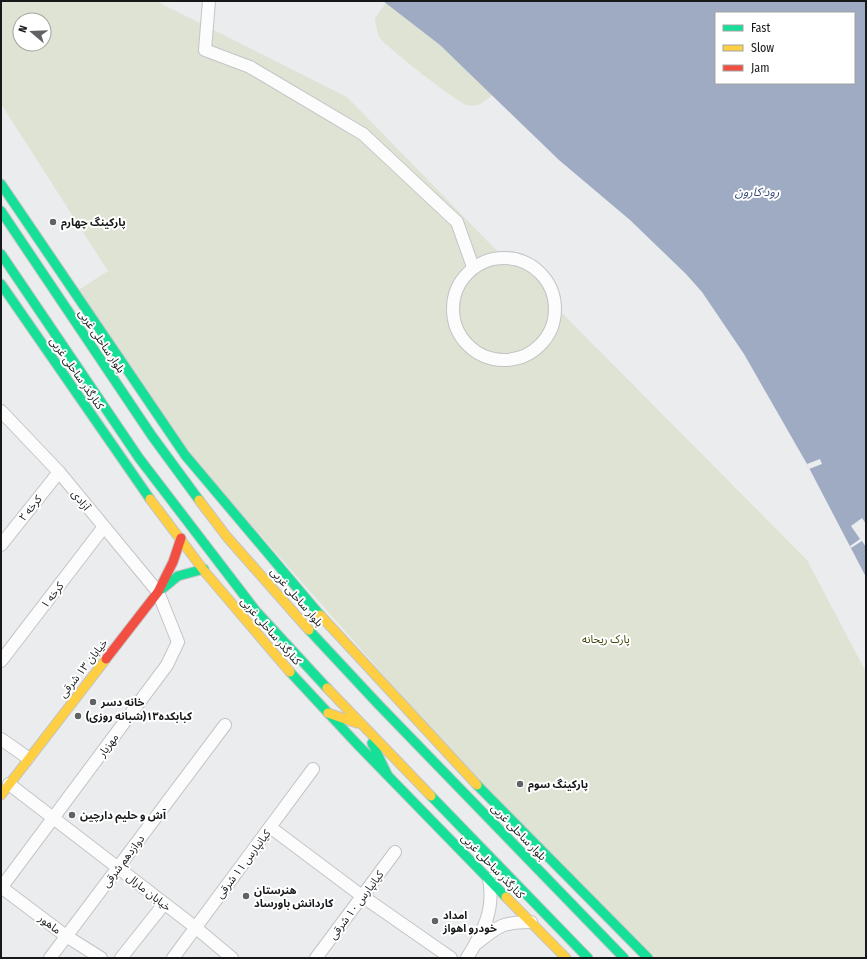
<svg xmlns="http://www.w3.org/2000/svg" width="867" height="959" viewBox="0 0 867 959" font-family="'Fira Sans Condensed','Noto Sans Arabic',sans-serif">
  <rect width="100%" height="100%" fill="#eaecee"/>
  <!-- green -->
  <g fill="#dfe3d4" fill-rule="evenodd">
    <path d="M 1,1 L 156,1 L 347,97 L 503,257 L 549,276 L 556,307 L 807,560 L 866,672 L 866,958 L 648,958 L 550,864 L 167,429 L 74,293 L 108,271 L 1,104 ZM 20,20 L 44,20 L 44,44 L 20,44 Z"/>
    <path d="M 386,3 L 440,45 L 492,95 C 485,101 478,108 467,105 C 458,103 386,47 380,38 C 377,33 376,24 375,18 Z"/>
  </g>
  <!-- water -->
  <path fill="#9eabc2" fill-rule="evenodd" d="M 383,1 L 866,1 L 866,577 L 807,464 L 744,354 L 702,292 L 686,274 L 630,220 L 559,160 L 440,45 ZM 716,13 L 854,13 L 854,83 L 716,83 Z"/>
  <!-- pier -->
  <g fill="#eaecee">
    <path d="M 820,459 L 822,464 L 809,469 L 807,464 Z"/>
    <path d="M 862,518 L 866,524 L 866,547 L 862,541 L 851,548 L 850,546 L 860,539 L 851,526 Z"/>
  </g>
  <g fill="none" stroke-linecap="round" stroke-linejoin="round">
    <defs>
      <g id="street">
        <path d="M 209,1 L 205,50 L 250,67 L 363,134 L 457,222 L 473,267"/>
        <circle cx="504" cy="309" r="51"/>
        <path d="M 1,411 L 59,472 L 158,592 L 178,642 L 167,665 L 1,888"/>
        <path d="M 1,545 L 59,472"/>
        <path d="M 1,661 L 103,528"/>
        <path d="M 1,739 L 28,758"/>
        <path d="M 9,784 L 195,927 L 232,958"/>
        <path d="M 270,827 L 362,896 L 451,958"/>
        <path d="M 1,887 L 66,936 L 101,958"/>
        <path d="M 477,943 C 498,926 503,922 531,922"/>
        <path d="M 50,958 L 225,725"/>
        <path d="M 121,958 L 164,904"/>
        <path d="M 173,958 L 313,769"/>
        <path d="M 316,958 L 395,852"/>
        <path d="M 467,958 C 483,932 495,910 489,879"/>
      </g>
      <g id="fast">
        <path d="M 1,184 L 185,455 L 320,615"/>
        <path d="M 1,211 L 152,436 L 199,500"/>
        <path d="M 1,254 L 139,458 L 256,611 L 327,688"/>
        <path d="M 1,284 L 150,499"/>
        <path d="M 162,589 L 178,576 L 204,569"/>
        <path d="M 309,630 L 378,704 L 624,958"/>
        <path d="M 290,672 L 357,744 L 506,897"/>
        <path d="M 372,743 L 387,774"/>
        <path d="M 477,785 L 648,958"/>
        <path d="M 431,796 L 588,958"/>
      </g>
      <g id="slow">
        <path d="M 150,499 L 205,572 L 290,672"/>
        <path d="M 199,500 L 227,537 L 309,630"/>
        <path d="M 320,615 L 477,785"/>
        <path d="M 327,688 L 431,796"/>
        <path d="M 328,713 L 357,723"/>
        <path d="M 1,795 L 106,659"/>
        <path d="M 506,897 L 566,958"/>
      </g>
      <path id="jam" d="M 106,659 L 158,592 L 173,562 L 181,538"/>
    </defs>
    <!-- street casing -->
    <use href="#street" stroke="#c2c4c6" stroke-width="14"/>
    <!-- fast casing -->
    <use href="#fast" stroke="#c2c4c6" stroke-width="11"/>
    <!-- slow casing -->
    <use href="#slow" stroke="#c2c4c6" stroke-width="11"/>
    <!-- jam casing -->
    <use href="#jam" stroke="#c2c4c6" stroke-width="11"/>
    <!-- street -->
    <use href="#street" stroke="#fcfcfc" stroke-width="12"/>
    <!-- fast -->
    <use href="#fast" stroke="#16e098" stroke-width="9"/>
    <!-- slow -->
    <use href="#slow" stroke="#ffcf43" stroke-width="9"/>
    <!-- jam -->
    <use href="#jam" stroke="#f24e42" stroke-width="9"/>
  </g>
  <!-- markers -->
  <g fill="#616264" stroke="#fff" stroke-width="1.5">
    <circle cx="53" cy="222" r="4"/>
    <circle cx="93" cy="702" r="4"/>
    <circle cx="78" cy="716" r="4"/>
    <circle cx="520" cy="784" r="4"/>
    <circle cx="72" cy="815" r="4"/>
    <circle cx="246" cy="896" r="4"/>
    <circle cx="435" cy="921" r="4"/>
  </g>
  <g text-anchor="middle" stroke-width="4" stroke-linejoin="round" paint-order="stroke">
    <!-- poi labels -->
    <g font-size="11" font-weight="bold" fill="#171819" stroke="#fff" text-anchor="start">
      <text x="61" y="226">پارکینگ چهارم</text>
      <text x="101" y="706">خانه دسر</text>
      <text x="86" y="720">کبابکده۱۳(شبانه روزی)</text>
      <text x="528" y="788">پارکینگ سوم</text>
      <text x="80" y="819">آش و حلیم دارچین</text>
      <text x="254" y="894">هنرستان<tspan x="254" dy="13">کاردانش باورساد</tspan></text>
      <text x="443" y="919">امداد<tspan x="443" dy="13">خودرو اهواز</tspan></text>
    </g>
    <!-- street labels -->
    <g font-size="11" fill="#171819" stroke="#fff">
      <text transform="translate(102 341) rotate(56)" y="4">بلوار ساحلی غربی</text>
      <text transform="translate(77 373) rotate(55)" y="4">کنارگذر ساحلی غربی</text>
      <text transform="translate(81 500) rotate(52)" y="4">آزادی</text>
      <text transform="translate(30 508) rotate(-51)" y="4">کرخه ۲</text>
      <text transform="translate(52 595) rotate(-52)" y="4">کرخه ۱</text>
      <text transform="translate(297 597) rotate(49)" y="4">بلوار ساحلی غربی</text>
      <text transform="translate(271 631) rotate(49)" y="4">کنارگذر ساحلی غربی</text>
      <text transform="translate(83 668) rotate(-52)" y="4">خیابان ۱۳ شرقی</text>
      <text transform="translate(108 745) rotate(-53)" y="4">مهزیار</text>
      <text transform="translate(519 832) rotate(46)" y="4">بلوار ساحلی غربی</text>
      <text transform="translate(123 861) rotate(-53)" y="4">دوازدهم شرقی</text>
      <text transform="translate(243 864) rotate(-53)" y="4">کیانپارس ۱۱ شرقی</text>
      <text transform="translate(493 866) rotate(46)" y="4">کنارگذر ساحلی غربی</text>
      <text transform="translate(149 892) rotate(38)" y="4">خیابان مارال</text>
      <text transform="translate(356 905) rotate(-53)" y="4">کیانپارس ۱۰ شرقی</text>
      <text transform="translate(50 924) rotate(37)" y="4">ماهور</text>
    </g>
    <!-- park labels -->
    <g font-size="11" fill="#3d4301" stroke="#fff">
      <text x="606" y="643">پارک ریحانه</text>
    </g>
    <!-- water labels -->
    <g font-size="12" font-style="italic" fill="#39507f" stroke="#fff">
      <text x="757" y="196">رود کارون</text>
    </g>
  </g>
  <!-- border -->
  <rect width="867" height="959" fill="none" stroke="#171819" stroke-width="4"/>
  <!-- legend -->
  <rect x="715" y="12" width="140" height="72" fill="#ffffff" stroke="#a2a3a3"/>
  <rect x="723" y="25" width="20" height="6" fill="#16e098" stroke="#a2a3a3"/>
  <text x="751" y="32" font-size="12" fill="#171819">Fast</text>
  <rect x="723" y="45" width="20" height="6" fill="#ffcf43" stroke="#a2a3a3"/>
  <text x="751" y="52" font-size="12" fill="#171819">Slow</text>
  <rect x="723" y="65" width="20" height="6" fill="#f24e42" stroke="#a2a3a3"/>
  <text x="751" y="72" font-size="12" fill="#171819">Jam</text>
  <!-- north arrow -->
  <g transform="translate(32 32) rotate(289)"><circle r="19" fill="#ffffff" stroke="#a2a3a3"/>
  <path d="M0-3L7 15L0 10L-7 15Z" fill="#616264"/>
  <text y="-6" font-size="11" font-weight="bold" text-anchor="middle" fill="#171819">N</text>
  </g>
</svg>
